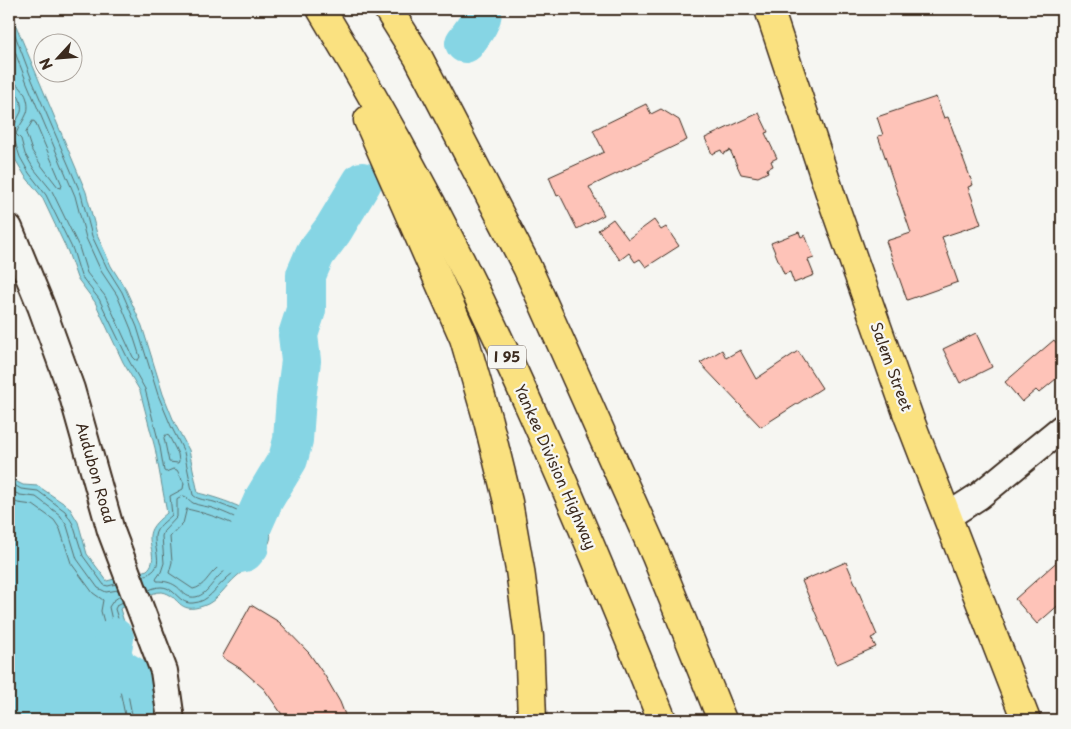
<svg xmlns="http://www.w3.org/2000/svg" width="1071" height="729" viewBox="0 0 1071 729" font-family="'Playpen Sans',sans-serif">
  <rect width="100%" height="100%" fill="#f6f6f2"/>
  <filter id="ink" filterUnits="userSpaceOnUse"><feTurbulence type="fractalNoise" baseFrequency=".02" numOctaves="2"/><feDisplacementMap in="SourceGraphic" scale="10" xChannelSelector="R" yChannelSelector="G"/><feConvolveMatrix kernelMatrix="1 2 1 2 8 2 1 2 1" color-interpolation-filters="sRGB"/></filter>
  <g filter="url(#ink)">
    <!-- water -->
    <path fill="#86d5e4" stroke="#689195" d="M 9,9 L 86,192 L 97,234 L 111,266 L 126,290 L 142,326 L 163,394 L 175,424 L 189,450 L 198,493 C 215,497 282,516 269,543 C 262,558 249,566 237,576 C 226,585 217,602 203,606 C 177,615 180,595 162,592 C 152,591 130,604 120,609 L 125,625 L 121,641 L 125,649 L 133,659 L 142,708 L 146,720 L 9,720 L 9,474 L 15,481 L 23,485 L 38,486 L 69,507 L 78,522 L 87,554 L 107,581 L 147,570 C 158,561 149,548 150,535 C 151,526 160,519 167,513 L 155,448 L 140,391 L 123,362 L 95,302 L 77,278 L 68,252 L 42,197 L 25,176 L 15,159 L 10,140 L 9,128 L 16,109 L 13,95 L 9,91 Z"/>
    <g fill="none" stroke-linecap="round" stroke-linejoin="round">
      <!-- shore -->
      <g stroke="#596e6d" stroke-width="1">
        <path d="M 9,19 L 32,80 L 81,194 L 92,236 L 107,268 L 122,292 L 137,327 L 158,395 L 171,426 L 184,452 L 193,495 C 198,500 207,500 214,502 C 226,506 254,517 262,527 C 276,544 236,569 226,579 C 215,588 209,602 193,603 C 175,605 175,578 149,590"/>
        <path d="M 9,37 L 27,83 L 75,196 L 86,238 L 101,271 L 117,295 L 131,329 L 140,357 L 138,360 L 136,360 L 133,357 L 105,296 L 87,273 L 79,247 L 52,191 L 34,169 L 25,154 L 21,139 L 16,134 C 18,127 24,121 27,113 C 31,101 22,82 9,82"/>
        <path d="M 9,88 C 18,89 23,104 21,112 C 19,116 17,120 15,124 L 9,126"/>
        <path d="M 33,121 L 35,122 L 62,185 L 61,188 L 58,187 L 41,165 L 32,151 L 26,133 Z"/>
        <path d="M 9,139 L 15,142 L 20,157 L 29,173 L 46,195 L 73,250 L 81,276 L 99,299 L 128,359 L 145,389 L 160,447 L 164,471 L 166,472 L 173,469 L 177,470 L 184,483 L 183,489 L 170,496 L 172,515 C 166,521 156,527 155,536 C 154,553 167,569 143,576"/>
        <path d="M 166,435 L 169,436 L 178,454 L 179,461 L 178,463 L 169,462 L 164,438 Z"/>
        <path d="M 9,482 L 21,489 L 38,491 L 65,511 L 73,524 L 83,556 L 104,585 L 108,586 L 116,584"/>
        <path d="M 9,490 L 20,495 L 36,497 L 60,515 L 67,526 L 77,559 L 98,588 L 106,592 L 118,590"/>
        <path d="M 184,496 C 188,497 189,501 193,503 C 199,506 206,506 212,508 C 224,512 256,525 259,536 C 252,553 235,563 221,574 C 212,582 205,599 191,597 C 184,596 181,589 176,586 C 170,582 164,581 157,581 L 156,579 L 161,572 L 164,563 L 162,536 L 164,531 L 177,517 L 177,500 Z"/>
        <path d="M 9,499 L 18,503 L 33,505 L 54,520 L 60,529 L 71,563 L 93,593 L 103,600 L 101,611 L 105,626 L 103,645 L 109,659 L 115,666 L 126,720"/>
        <path d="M 187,509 C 205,513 237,522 250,536 C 243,550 228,558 216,569 C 208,576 204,587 193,589 L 169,573 L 172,562 L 170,537 L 183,523 Z"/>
        <path d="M 120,596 L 113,601 L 109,607 L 113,625 L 110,643 L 115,655 L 122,663 L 131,710 L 134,720"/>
        <path d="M 123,602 L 117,605 L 115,609 L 120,625 L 116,642 L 120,652 L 128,661 L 137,708 L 141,720"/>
      </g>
      <!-- river -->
      <g stroke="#86d5e4" stroke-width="40">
        <path d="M 465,43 C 472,33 483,21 482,9"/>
        <path d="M 229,552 L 235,554 L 244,552 L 249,546 L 248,535 L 264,499 L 288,459 L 293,440 L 296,398 L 301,361 L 298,335 L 306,310 L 306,275 L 315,254 L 333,230 L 362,182"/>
        <path d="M 114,638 L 111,654 L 118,668 L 147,685 L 152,700 L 154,720"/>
      </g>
    </g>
    <!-- building -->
    <g fill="#fec3b8" stroke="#3b2a1e">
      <path d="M 936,97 L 944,118 L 948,117 L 966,166 L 973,185 L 968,187 L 981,224 L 942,237 L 958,282 L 907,300 L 886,241 L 911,233 L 878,136 L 883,135 L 877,117 Z"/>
      <path d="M 646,104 L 651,114 L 661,109 L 679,120 L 687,140 L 589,187 L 604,215 L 577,229 L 560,195 L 557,196 L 549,177 L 604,152 L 593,130 Z"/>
      <path d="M 759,113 L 768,132 L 765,133 L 777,158 L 771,161 L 773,166 L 767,169 L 768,172 L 758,177 L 741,174 L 730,150 L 723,154 L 721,150 L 712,154 L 705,138 Z"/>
      <path d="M 613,219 L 628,239 L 654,220 L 661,230 L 666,227 L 679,246 L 646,267 L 640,259 L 635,262 L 629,253 L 620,260 L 598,230 Z"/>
      <path d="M 799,232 L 801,237 L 805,235 L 814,258 L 808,260 L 814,275 L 794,283 L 790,272 L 784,274 L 771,243 Z"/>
      <path d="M 976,333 L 992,367 L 960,383 L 943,349 Z"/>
      <path d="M 1054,340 L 1062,350 L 1062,374 L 1039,393 L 1036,390 L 1022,402 L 1005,382 Z"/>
      <path d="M 722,350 L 726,358 L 740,350 L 756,379 L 798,351 L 822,388 L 761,427 L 700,363 Z"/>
      <path d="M 1062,557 L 1062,602 L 1037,624 L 1015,599 Z"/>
      <path d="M 846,562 L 877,635 L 871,638 L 876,647 L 837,664 L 802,581 Z"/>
      <path d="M 251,605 L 279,622 L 309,653 L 325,676 L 340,702 L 347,720 L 286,720 L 264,689 L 241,669 L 222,657 Z"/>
    </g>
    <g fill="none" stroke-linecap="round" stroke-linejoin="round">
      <defs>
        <g id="minor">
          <path d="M 9,228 L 41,306 L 71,389 L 111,531 L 164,671 L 171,720"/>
          <path d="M 948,516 L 979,496 L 1062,428"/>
        </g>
        <path id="major" d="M 769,9 L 832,199 L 909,418 L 1026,720"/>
        <g id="highway">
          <path d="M 321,9 C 389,121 451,236 506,355 C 562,475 613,598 662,720"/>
          <path d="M 388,9 L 418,57 L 527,267 L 656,556 L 722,720"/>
          <path d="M 368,120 L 464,338 L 488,421 L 508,502 L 520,570 L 529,637 L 532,720"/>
        </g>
      </defs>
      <!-- minor casing -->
      <use href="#minor" stroke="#3b2a1e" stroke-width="30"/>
      <!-- major casing -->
      <use href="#major" stroke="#3b2a1e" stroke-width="31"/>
      <!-- highway casing -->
      <use href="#highway" stroke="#3b2a1e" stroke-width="31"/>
      <!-- minor -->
      <use href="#minor" stroke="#f6f6f2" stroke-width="26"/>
      <!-- major -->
      <use href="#major" stroke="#fae180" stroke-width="28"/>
      <!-- highway -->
      <use href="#highway" stroke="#fae180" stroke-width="28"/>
    </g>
  </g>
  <g text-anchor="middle" stroke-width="4.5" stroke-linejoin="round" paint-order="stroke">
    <!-- shield labels -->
    <rect fill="#f6f6f2" stroke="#73675e" stroke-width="1" x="488" y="345.5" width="38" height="23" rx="4"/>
    <g font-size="14" font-weight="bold" fill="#3b2a1e">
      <text x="507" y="362">I 95</text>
    </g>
    <!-- street labels -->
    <g font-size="15" fill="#3b2a1e" stroke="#f6f6f2">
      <text transform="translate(891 367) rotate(70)" y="5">Salem Street</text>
      <text transform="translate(555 467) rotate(66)" y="5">Yankee Division Highway</text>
      <text transform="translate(95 473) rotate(74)" y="5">Audubon Road</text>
    </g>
  </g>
  <!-- margin -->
  <rect width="1071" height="729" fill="none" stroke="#f6f6f2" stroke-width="30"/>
  <rect x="15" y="15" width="1041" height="699" fill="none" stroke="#3b2a1e" stroke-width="2" filter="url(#ink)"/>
  <!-- north arrow -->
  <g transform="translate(58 58) rotate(244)"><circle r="24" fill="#f6f6f2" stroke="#aba49d"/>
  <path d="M0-4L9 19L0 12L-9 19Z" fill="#3b2a1e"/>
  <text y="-8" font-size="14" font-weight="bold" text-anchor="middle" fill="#3b2a1e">N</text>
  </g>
</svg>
